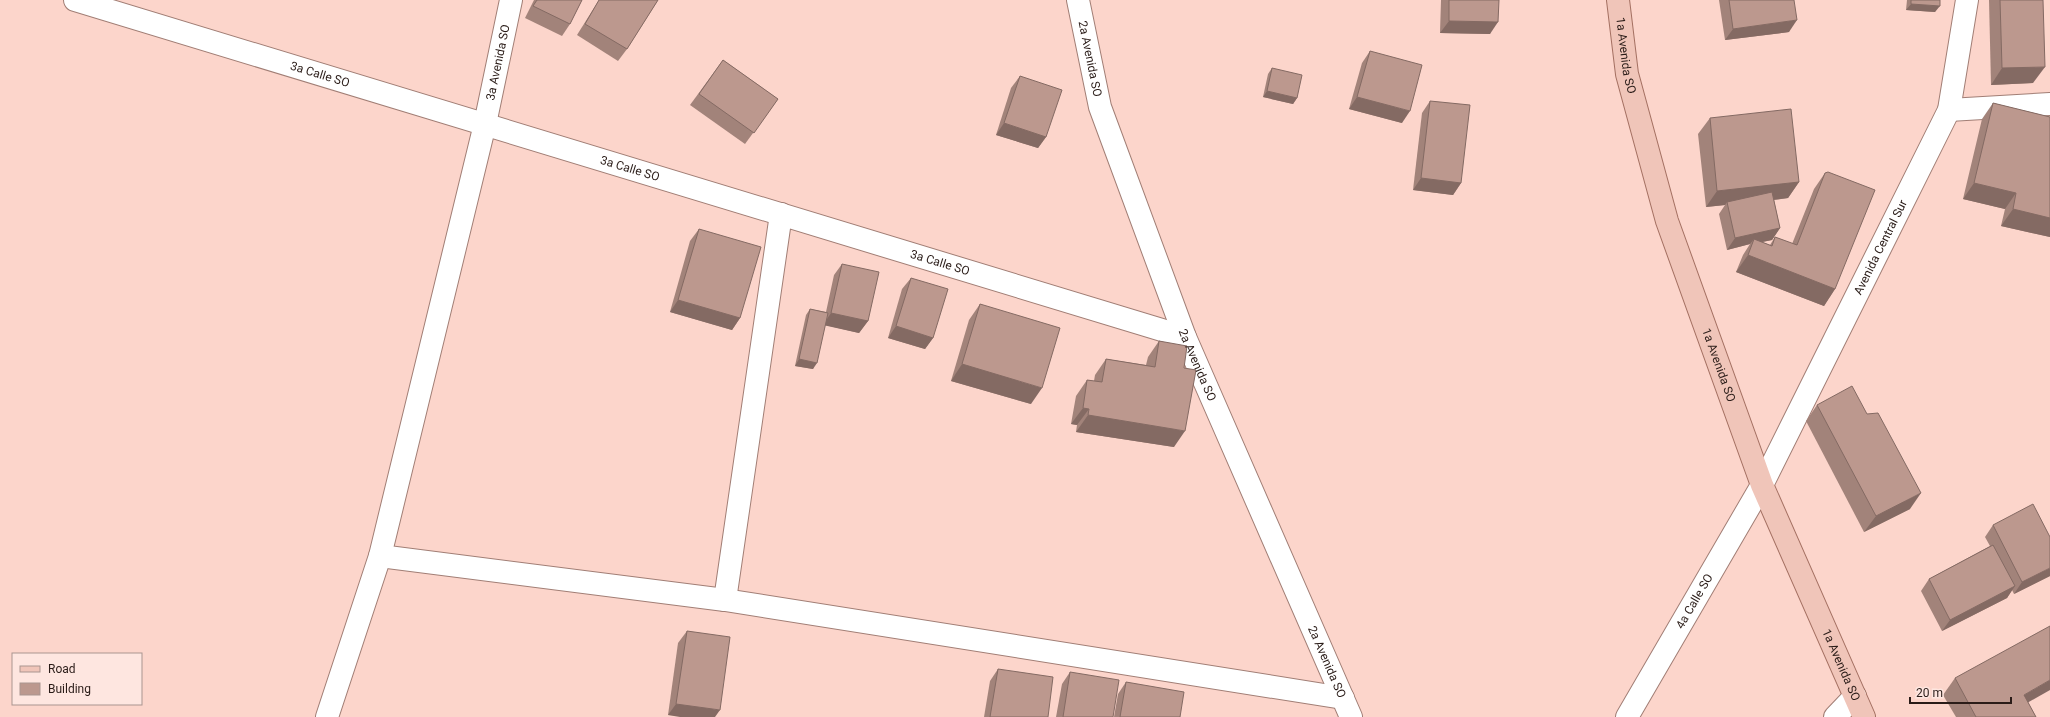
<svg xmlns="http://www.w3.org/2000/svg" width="2050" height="717" viewBox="0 0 2050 717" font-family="Roboto,sans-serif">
  <rect width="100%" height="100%" fill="#fcd5cb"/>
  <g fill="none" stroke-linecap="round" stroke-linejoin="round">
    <defs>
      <g id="minor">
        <path id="s1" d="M 75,0 L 1185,337"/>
        <path id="s2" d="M 1078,0 L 1100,107 L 1185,337 L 1351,717"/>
        <path d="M 1949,110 L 2050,104"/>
        <path d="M 380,556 L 725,600 L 1343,698"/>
        <path d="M 725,600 L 781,214"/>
        <path id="s3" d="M 327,717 L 380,556 L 485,124 L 511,0"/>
        <path id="s4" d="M 1627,717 L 1762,485 L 1949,110 L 1967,0"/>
        <path d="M 1835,717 L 1855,696"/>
      </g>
      <g id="major">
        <path id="s5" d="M 1618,0 L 1627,74 L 1667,221 L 1762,485 L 1864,717"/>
      </g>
    </defs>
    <!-- minor casing -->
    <use href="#minor" stroke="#a17e75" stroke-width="24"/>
    <!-- major casing -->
    <use href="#major" stroke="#a47062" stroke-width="24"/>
    <!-- minor -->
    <use href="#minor" stroke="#fff" stroke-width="22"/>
    <!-- major -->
    <use href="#major" stroke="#f0c5b9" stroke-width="22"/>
  </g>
  <!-- wall -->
  <g fill="#a2837a">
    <path d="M 534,0 L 582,0 L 570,24 L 562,36 L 525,18 Z"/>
    <path d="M 599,0 L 658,0 L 627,49 L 618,61 L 577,35 Z"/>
    <path d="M 1441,0 L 1499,0 L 1490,34 L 1440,33 Z"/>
    <path d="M 1719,0 L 1794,0 L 1789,32 L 1725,40 Z"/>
    <path d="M 1907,0 L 1940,0 L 1935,12 L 1906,10 Z"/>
    <path d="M 1989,0 L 2043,0 L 2033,83 L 1991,85 Z"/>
    <path d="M 1370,51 L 1402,123 L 1349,109 L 1362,63 Z"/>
    <path d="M 723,60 L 778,99 L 745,144 L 690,105 Z"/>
    <path d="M 1272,68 L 1297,98 L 1293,104 L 1263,97 L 1268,74 Z"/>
    <path d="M 1020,76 L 1046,137 L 1038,148 L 996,135 L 1011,88 Z"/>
    <path d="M 1430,101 L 1461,183 L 1453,195 L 1413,190 L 1422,113 Z"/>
    <path d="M 1993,103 L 2050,117 L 2050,237 L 2001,226 L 2005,209 L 1963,199 L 1982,119 Z"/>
    <path d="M 1710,118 L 1799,182 L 1788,198 L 1774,200 L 1780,228 L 1772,240 L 1762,242 L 1770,245 L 1775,237 L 1792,244 L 1814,189 L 1825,173 L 1835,289 L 1824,306 L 1736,272 L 1743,255 L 1750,244 L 1727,250 L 1719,214 L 1725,205 L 1706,207 L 1698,134 Z"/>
    <path d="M 699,229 L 740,318 L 732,330 L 670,312 L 690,241 Z"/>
    <path d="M 842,264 L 868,321 L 859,333 L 825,325 L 813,369 L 795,366 L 806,315 L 810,309 L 826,312 L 834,275 Z"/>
    <path d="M 911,278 L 933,338 L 925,349 L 888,338 L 902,289 Z"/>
    <path d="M 980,304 L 1031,404 L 951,381 L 969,320 Z"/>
    <path d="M 1159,341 L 1184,368 L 1174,447 L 1076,432 L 1077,425 L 1071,424 L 1076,396 L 1087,380 L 1094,381 L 1095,375 L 1106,359 L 1146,365 L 1148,357 Z"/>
    <path d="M 1817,405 L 1910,509 L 1864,532 L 1806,421 Z"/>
    <path d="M 1993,525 L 2050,576 L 2014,594 L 2012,590 L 2007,598 L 1942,631 L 1921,591 L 1929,579 L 1990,546 L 1985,537 Z"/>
    <path d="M 687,631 L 715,717 L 668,715 L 678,643 Z"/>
    <path d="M 998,669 L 1048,717 L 984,717 L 990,681 Z"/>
    <path d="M 1070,672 L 1113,717 L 1056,717 L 1062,684 Z"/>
    <path d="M 1955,678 L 2028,702 L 2036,717 L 1956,717 L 1943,695 Z"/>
    <path d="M 1126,682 L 1180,717 L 1114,717 L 1118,694 Z"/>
  </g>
  <!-- shaded-wall -->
  <g fill="#846a63">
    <path d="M 1911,4 L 1940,6 L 1935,12 L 1906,10 Z"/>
    <path d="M 1797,20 L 1789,32 L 1725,40 L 1733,29 Z"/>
    <path d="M 1449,21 L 1498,22 L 1490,34 L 1440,33 Z"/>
    <path d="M 2045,67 L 2033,83 L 1991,85 L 2002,68 Z"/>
    <path d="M 1267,91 L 1297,98 L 1293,104 L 1263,97 Z"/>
    <path d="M 1357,97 L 1410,111 L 1402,123 L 1349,109 Z"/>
    <path d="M 1004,123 L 1046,137 L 1038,148 L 996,135 Z"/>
    <path d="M 1421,178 L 1461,183 L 1453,195 L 1413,190 Z"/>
    <path d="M 1799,182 L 1788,198 L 1728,205 L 1727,202 L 1725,205 L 1706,207 L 1717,191 Z"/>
    <path d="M 1974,183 L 2016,193 L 2005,209 L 1963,199 Z"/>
    <path d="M 2013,209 L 2050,218 L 2050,237 L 2001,226 Z"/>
    <path d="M 1780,228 L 1772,240 L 1752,244 L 1754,239 L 1750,244 L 1727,250 L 1735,238 Z"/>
    <path d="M 1748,255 L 1835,289 L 1824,306 L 1736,272 Z"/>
    <path d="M 678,300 L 740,318 L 732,330 L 670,312 Z"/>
    <path d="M 831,313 L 868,321 L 859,333 L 823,325 Z"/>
    <path d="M 896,326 L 933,338 L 925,349 L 888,338 Z"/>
    <path d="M 799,359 L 817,363 L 813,369 L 795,366 Z"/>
    <path d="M 962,364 L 1042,388 L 1031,404 L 951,381 Z"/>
    <path d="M 1083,408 L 1089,409 L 1077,425 L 1071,424 Z"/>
    <path d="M 1088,415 L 1185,431 L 1174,447 L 1076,432 Z"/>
    <path d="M 1921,493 L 1910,509 L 1864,532 L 1876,516 Z"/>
    <path d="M 2050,568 L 2050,576 L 2014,594 L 2022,582 Z"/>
    <path d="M 2015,586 L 2007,598 L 1942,631 L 1950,620 Z"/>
    <path d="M 2050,680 L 2050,690 L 2013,711 L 2024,695 Z"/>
    <path d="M 676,704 L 720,710 L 715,717 L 680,717 L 668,715 Z"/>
  </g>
  <!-- building -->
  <g fill="#bc988e" stroke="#846a63">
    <path d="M 537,0 L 582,0 L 570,24 L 533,6 Z"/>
    <path d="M 599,0 L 658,0 L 627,49 L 585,24 Z"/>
    <path d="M 1449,0 L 1499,0 L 1498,22 L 1449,21 Z"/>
    <path d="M 1729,0 L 1794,0 L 1797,20 L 1733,29 Z"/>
    <path d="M 1911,0 L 1940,0 L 1940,6 L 1911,4 Z"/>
    <path d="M 2000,0 L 2043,0 L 2045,67 L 2002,68 Z"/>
    <path d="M 1370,51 L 1422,65 L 1410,111 L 1357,97 Z"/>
    <path d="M 723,60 L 778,99 L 754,133 L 699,94 Z"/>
    <path d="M 1272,68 L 1302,75 L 1297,98 L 1267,91 Z"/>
    <path d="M 1020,76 L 1062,90 L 1046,137 L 1004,123 Z"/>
    <path d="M 1430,101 L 1470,105 L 1461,183 L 1421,178 Z"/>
    <path d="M 1993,103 L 2050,117 L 2050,218 L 2013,209 L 2016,193 L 1974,183 Z"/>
    <path d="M 1791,109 L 1799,182 L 1717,191 L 1710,118 Z"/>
    <path d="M 1828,172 L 1875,190 L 1835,289 L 1748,255 L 1754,239 L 1772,246 L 1775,237 L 1797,245 L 1825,173 Z"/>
    <path d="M 1772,192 L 1780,228 L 1735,238 L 1727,202 Z"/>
    <path d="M 699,229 L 761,247 L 740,318 L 678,300 Z"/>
    <path d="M 842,264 L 879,272 L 868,321 L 831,313 Z"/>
    <path d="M 911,278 L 948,289 L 933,338 L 896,326 Z"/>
    <path d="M 980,304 L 1060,328 L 1042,388 L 962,364 Z"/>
    <path d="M 810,309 L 828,313 L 817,363 L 799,359 Z"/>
    <path d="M 1159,341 L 1187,346 L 1184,368 L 1196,370 L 1185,431 L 1088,415 L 1089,409 L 1083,408 L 1087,380 L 1102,382 L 1106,359 L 1155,367 Z"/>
    <path d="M 1852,386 L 1867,414 L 1878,413 L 1921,493 L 1876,516 L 1817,405 Z"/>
    <path d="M 2033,504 L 2050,537 L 2050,568 L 2022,582 L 1993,525 Z"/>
    <path d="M 1993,545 L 2015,586 L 1950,620 L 1929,579 Z"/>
    <path d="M 2050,626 L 2050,680 L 2024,695 L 2036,717 L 1976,717 L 1955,678 Z"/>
    <path d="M 687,631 L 730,637 L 720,710 L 676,704 Z"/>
    <path d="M 998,669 L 1053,677 L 1048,717 L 990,717 Z"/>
    <path d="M 1070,672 L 1119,680 L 1113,717 L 1063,717 Z"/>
    <path d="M 1126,682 L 1184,692 L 1180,717 L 1120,717 Z"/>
  </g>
  <g text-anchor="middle" stroke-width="3" stroke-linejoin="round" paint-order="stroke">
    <!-- street labels -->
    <g font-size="12" fill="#2a1c18" stroke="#fee6e0">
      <text dy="4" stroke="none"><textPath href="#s5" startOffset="56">1a Avenida SO</textPath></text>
      <text dy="4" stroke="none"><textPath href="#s2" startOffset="60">2a Avenida SO</textPath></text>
      <text dy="4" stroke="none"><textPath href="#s3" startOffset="677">3a Avenida SO</textPath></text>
      <text dy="4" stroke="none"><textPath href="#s1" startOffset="256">3a Calle SO</textPath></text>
      <text dy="4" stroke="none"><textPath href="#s1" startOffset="580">3a Calle SO</textPath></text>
      <text dy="4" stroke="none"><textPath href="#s4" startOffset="534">Avenida Central Sur</textPath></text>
      <text dy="4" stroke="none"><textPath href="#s1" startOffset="904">3a Calle SO</textPath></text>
      <text dy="4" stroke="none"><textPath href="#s2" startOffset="385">2a Avenida SO</textPath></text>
      <text dy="4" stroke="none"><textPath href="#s5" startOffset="380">1a Avenida SO</textPath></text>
      <text dy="4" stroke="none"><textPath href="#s4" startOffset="134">4a Calle SO</textPath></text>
      <text dy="4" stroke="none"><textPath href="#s2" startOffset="709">2a Avenida SO</textPath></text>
      <text dy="4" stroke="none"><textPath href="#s5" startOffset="704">1a Avenida SO</textPath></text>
    </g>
  </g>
  <!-- legend -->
  <rect x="12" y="653" width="130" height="52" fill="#fee6e0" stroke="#a99590"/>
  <rect x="20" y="666" width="20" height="6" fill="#f0c5b9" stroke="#a99590"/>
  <text x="48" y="673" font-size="12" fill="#2a1c18">Road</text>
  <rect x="20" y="683" width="20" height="12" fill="#bc988e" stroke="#a99590"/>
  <text x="48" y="693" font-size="12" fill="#2a1c18">Building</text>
  <!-- scale -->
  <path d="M1910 697v6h101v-6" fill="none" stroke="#2a1c18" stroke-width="2"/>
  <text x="1916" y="697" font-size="12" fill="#2a1c18" stroke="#fee6e0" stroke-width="3" paint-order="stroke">20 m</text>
</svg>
